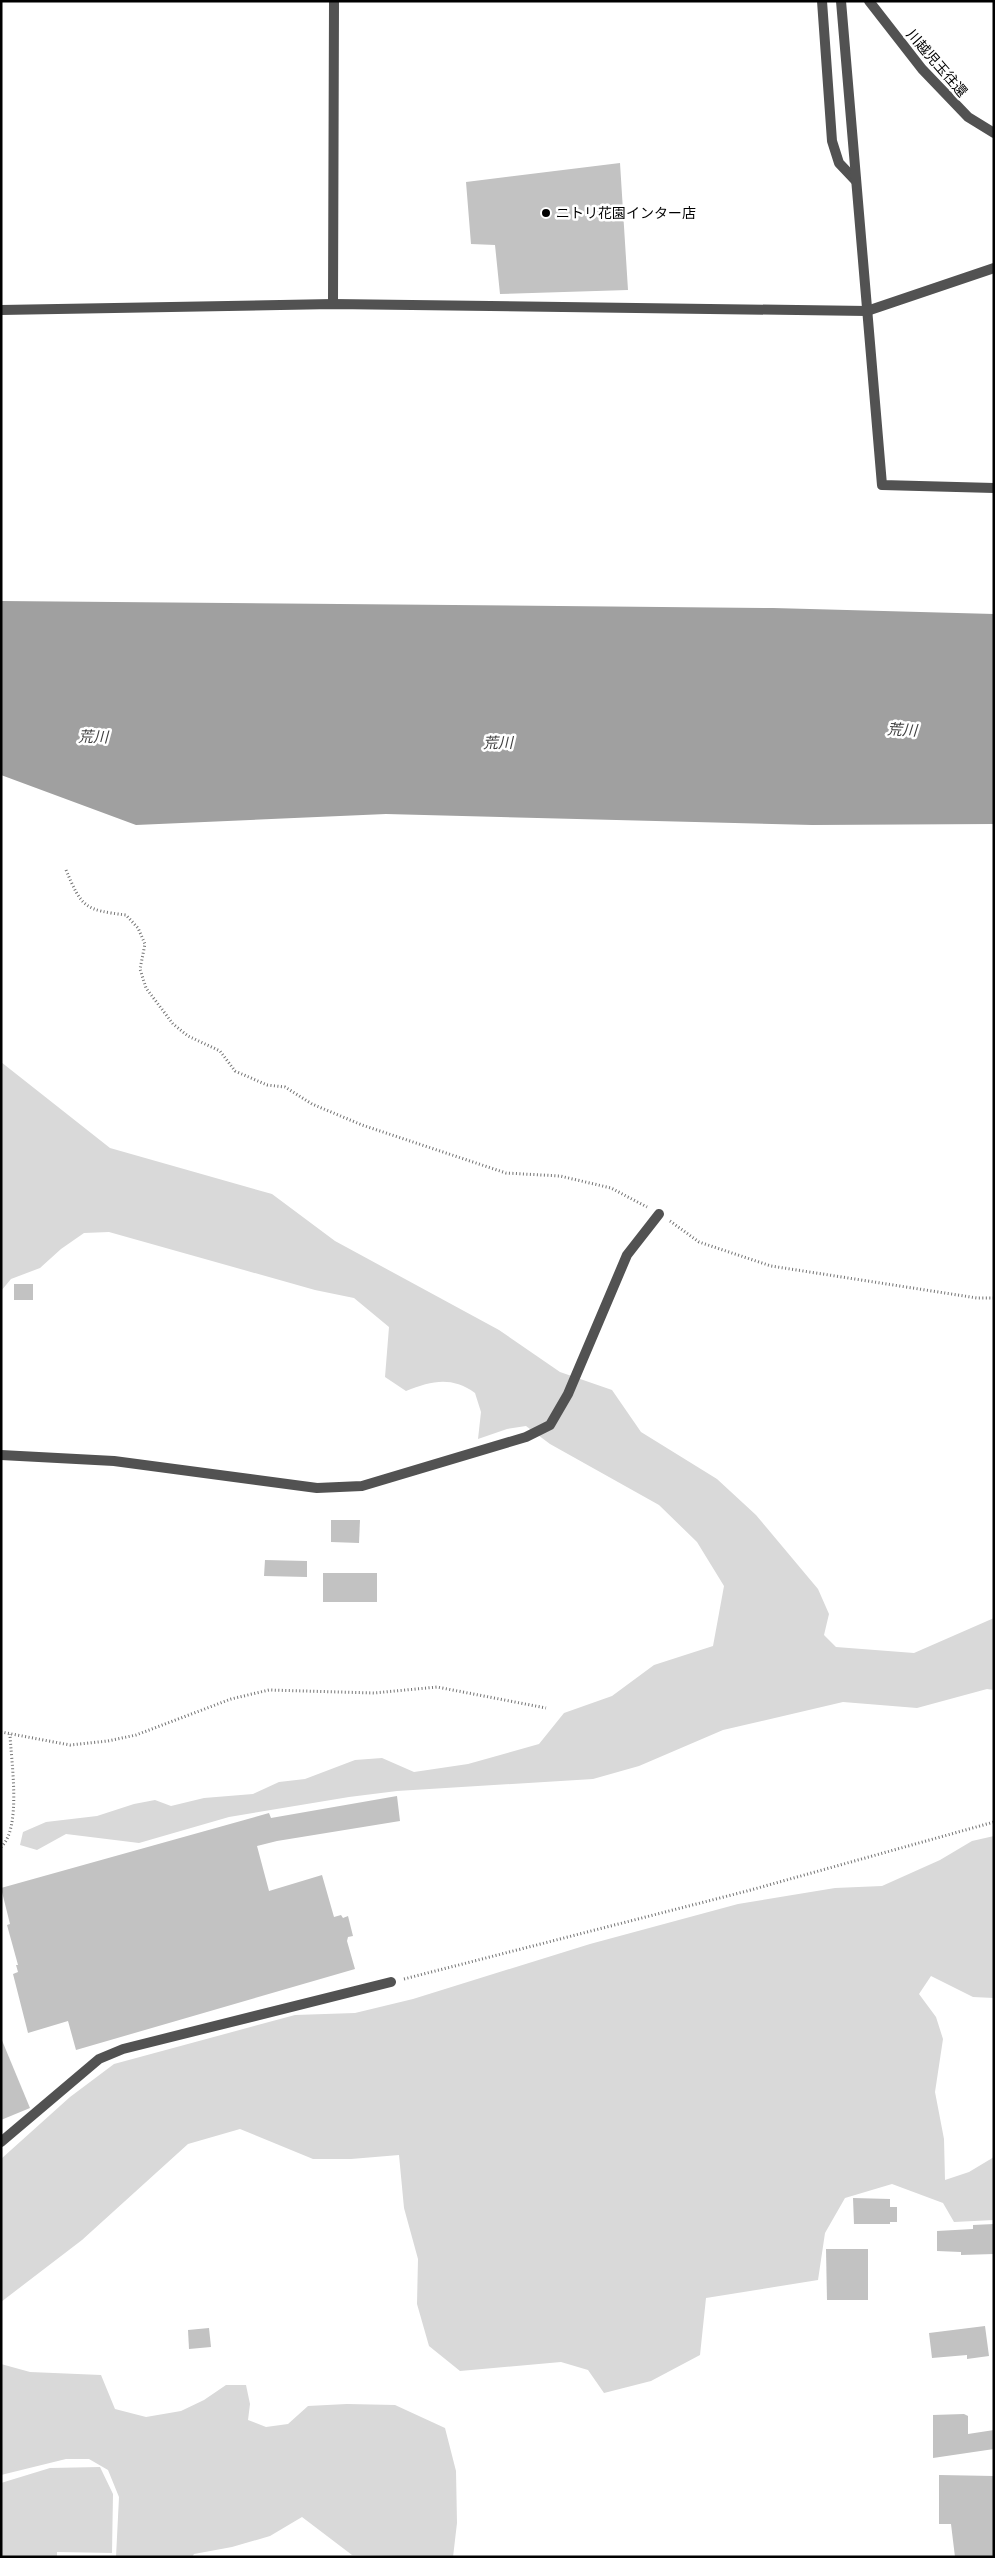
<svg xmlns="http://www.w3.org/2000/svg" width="995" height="2558" viewBox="0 0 995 2558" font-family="Lato,'Noto Sans JP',sans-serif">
  <rect width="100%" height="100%" fill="#fff"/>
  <!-- green -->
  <g fill="#d9d9d9">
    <path d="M 1,1062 L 110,1148 L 272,1194 L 335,1241 L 499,1330 L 560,1372 L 612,1390 L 641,1432 L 717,1479 L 756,1515 L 818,1589 L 829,1614 L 824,1635 L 836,1647 L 914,1653 L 994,1618 L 994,1690 L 987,1689 L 917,1708 L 843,1702 L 723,1730 L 639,1766 L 593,1779 L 397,1791 L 349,1797 L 229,1817 L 139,1843 L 66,1834 L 37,1850 L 20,1845 L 23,1832 L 46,1822 L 97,1816 L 134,1804 L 155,1800 L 171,1806 L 204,1798 L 253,1794 L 279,1782 L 305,1779 L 355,1760 L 382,1758 L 414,1772 L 468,1764 L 539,1744 L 564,1713 L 612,1696 L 654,1665 L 713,1646 L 724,1586 L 697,1542 L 659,1505 L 550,1444 L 526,1426 L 507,1429 L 478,1439 L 481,1412 L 475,1393 C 451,1376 432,1381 406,1391 L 385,1377 L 389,1327 L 354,1298 L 315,1290 L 109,1232 L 84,1233 L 61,1249 L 40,1268 L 11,1279 L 1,1291 Z"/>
    <path d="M 994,1836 L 994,1998 L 973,1997 L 931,1976 L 919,1994 L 936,2017 L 943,2039 L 935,2092 L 944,2139 L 945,2180 L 969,2172 L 994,2157 L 994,2220 L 954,2222 L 943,2203 L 892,2184 L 845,2198 L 825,2233 L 818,2280 L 706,2298 L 700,2355 L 651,2381 L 604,2393 L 588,2370 L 561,2362 L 460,2371 L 429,2346 L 417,2304 L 418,2259 L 404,2208 L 399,2155 L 351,2159 L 313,2159 L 240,2129 L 188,2144 L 82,2240 L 1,2302 L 1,2159 L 70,2097 L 114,2064 L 295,2015 L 355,2013 L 413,1999 L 590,1944 L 738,1904 L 835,1888 L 882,1886 L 940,1860 L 972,1841 Z"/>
    <path d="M 1,2364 L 30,2372 L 101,2375 L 115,2409 L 146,2417 L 181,2411 L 204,2400 L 226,2385 L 246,2385 L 250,2404 L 248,2420 L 266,2427 L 288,2424 L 308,2406 L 347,2404 L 395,2405 L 445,2428 L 456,2471 L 457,2523 L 453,2557 L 352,2555 L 302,2517 L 270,2536 L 232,2547 L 194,2554 L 192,2557 L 116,2557 L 119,2497 L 108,2470 L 89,2459 L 66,2459 L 1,2475 Z"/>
    <path d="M 100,2467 L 113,2494 L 112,2553 L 57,2552 L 57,2557 L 1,2557 L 1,2483 L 50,2468 Z"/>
  </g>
  <!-- water -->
  <path fill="#a0a0a0" d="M 1,601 L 773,608 L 994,614 L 994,824 L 812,825 L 386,814 L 136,825 L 1,775 Z"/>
  <!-- building -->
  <g fill="#c2c2c2">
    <path d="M 620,163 L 628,290 L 500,294 L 495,245 L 471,244 L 466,182 Z"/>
    <rect x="14" y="1284" width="19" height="16"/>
    <path d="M 331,1520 L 360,1520 L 359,1543 L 331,1542 Z"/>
    <path d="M 265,1560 L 307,1561 L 307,1577 L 264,1576 Z"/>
    <rect x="323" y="1573" width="54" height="29"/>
    <path d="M 397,1796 L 400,1821 L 277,1841 L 257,1846 L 269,1891 L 322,1875 L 334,1917 L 341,1915 L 343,1918 L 348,1916 L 353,1936 L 348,1937 L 347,1941 L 355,1969 L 76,2050 L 68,2021 L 28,2033 L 13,1974 L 18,1972 L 16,1965 L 18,1965 L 7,1925 L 10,1924 L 1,1888 L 269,1813 L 271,1818 Z"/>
    <path d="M 1,2038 L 30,2108 L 1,2120 Z"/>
    <path d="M 853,2198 L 890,2199 L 890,2207 L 897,2207 L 897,2222 L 890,2222 L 890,2224 L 854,2224 Z"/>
    <path d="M 994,2224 L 994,2254 L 961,2255 L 961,2252 L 937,2251 L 937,2231 L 973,2229 L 973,2225 Z"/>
    <path d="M 826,2249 L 868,2249 L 868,2300 L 827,2300 Z"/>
    <path d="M 985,2326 L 989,2356 L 967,2359 L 967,2355 L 932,2358 L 929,2333 Z"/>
    <path d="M 209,2328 L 211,2347 L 189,2349 L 188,2330 Z"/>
    <path d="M 964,2414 L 968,2416 L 968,2434 L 994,2430 L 994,2449 L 933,2458 L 933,2415 Z"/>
    <path d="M 939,2475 L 994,2476 L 994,2557 L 955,2557 L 951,2524 L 939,2524 Z"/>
  </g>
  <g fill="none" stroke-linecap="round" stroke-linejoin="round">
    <!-- path -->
    <g stroke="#747474" stroke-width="3" stroke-dasharray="1 2.5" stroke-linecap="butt">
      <path d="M 66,870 C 82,908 85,910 126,915 L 138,928 L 145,944 L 140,969 L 146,988 L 173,1024 L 188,1036 L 220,1051 L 235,1071 L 267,1085 L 285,1087 L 312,1104 L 362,1125 L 506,1173 L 560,1176 L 611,1188 L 647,1207"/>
      <path d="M 670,1221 L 699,1242 L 771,1266 L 977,1298 L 994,1298"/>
      <path d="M 1,1732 L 70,1745 L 108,1741 L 136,1735 L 231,1699 L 269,1690 L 374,1693 L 437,1687 L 546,1708"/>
      <path d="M 1,1847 C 22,1828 11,1761 10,1734"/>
      <path d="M 404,1979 L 747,1891 L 994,1822"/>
    </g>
    <!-- service -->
    <g stroke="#525252" stroke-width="10">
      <path d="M 822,1 L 832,141 L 839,163 L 856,181"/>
      <path d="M 1,1455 L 114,1461 L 317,1488 L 362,1486 L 526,1437 L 550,1425 L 568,1394 L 627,1255 L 659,1214"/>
    </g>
    <!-- minor -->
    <g stroke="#525252" stroke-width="10">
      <path d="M 841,1 L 882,485 L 994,488"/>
      <path d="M 869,1 L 922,69 L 968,117 L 994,133"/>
      <path d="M 333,304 L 334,1"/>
      <path d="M 1,310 L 333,304 L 867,311 L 994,268"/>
      <path d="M 1,2142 L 99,2059 L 123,2049 L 391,1982"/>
    </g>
  </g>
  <!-- markers -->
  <circle fill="#000" stroke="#fff" stroke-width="2" cx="546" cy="213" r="5"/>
  <g text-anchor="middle" stroke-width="5" stroke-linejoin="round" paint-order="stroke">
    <!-- street labels -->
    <g font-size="14" fill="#000" stroke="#fff">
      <text transform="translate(937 63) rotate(49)" y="5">川越児玉往還</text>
    </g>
    <!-- poi labels -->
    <g font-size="14" fill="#000" stroke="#fff" text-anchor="start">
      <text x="556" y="218">ニトリ花園インター店</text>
    </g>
    <!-- water labels -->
    <g font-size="15" font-style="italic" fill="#414141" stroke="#fff">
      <text transform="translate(902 730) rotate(3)" y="5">荒川</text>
      <text transform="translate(93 737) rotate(1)" y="5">荒川</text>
      <text transform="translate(498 743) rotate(-1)" y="5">荒川</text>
    </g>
  </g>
  <!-- border -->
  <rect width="995" height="2558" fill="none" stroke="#000000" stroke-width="5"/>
</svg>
